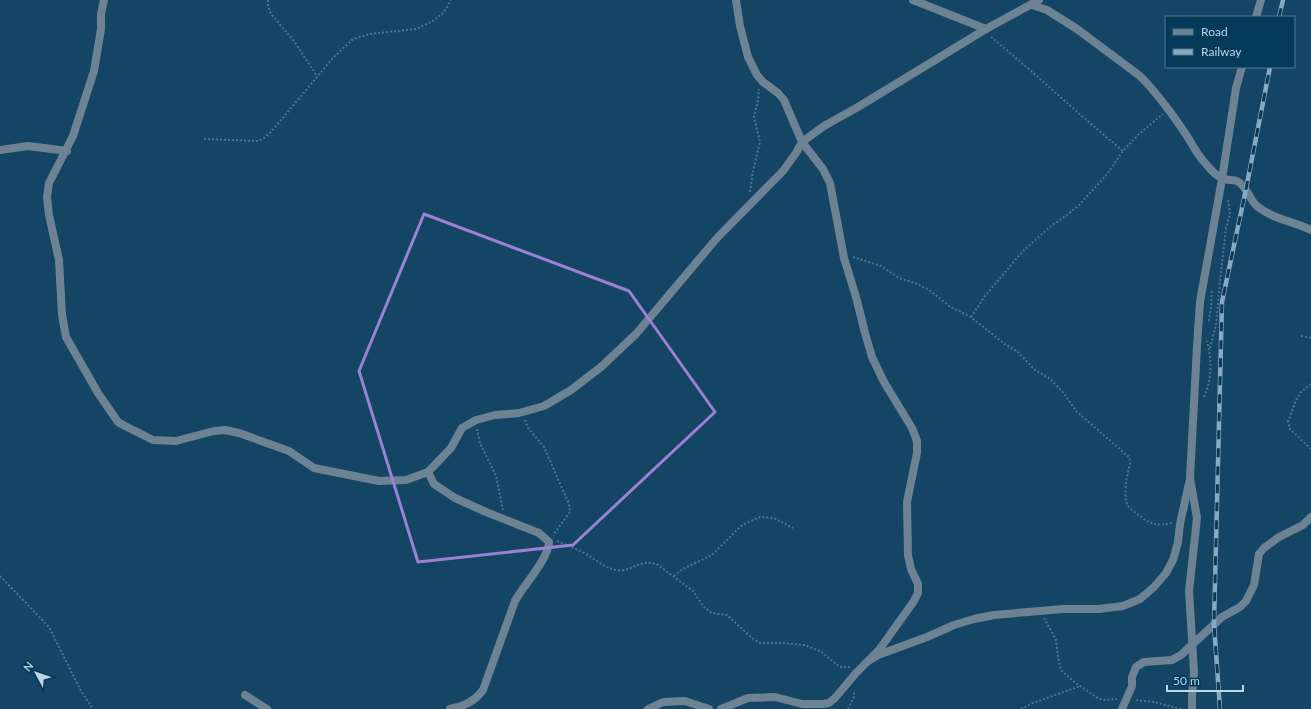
<svg xmlns="http://www.w3.org/2000/svg" width="1311" height="709" viewBox="0 0 1311 709" font-family="Lato,sans-serif">
  <rect width="100%" height="100%" fill="#144565"/>
  <g fill="none" stroke-linecap="round" stroke-linejoin="round">
    <!-- path -->
    <g stroke="#4b7490" stroke-width="2" stroke-dasharray="2 2" stroke-linecap="butt">
      <path d="M 268,0 L 268,6 L 271,14 L 294,41 L 317,76"/>
      <path d="M 991,37 C 1036,74 1078,114 1123,151"/>
      <path d="M 204,139 L 258,141 L 264,138 L 271,132 L 332,59 L 353,39 L 370,34 L 416,29 L 433,21 L 444,12 L 451,0"/>
      <path d="M 750,192 L 753,171 L 760,142 L 754,117 L 758,100 L 759,89"/>
      <path d="M 853,257 L 881,266 L 899,278 L 915,283 L 929,290 L 949,306 L 971,317 L 1006,345 L 1017,351 L 1035,370 L 1049,378 L 1062,391 L 1077,412 L 1129,457 C 1131,463 1129,467 1128,472 C 1126,479 1124,498 1127,504 C 1129,509 1136,513 1140,516 C 1151,525 1159,526 1172,523"/>
      <path d="M 971,317 L 985,296 L 1022,252 L 1051,226 L 1067,215 L 1079,205 L 1108,173 L 1123,151 L 1139,134 L 1163,114"/>
      <path d="M 1209,321 L 1211,307 L 1212,289"/>
      <path d="M 1301,336 L 1311,338"/>
      <path d="M 1210,348 L 1216,325 L 1220,281 L 1226,228 L 1230,214 L 1228,199"/>
      <path d="M 1311,384 L 1301,392 L 1296,400 L 1288,422 L 1290,429 L 1311,449"/>
      <path d="M 1204,397 C 1212,380 1212,359 1207,341"/>
      <path d="M 525,420 L 528,428 L 544,447 L 569,504 L 570,512 L 553,535"/>
      <path d="M 477,429 L 480,443 L 496,476 L 503,510"/>
      <path d="M 557,541 C 567,545 577,549 586,554 C 596,560 605,568 616,570 C 632,573 639,557 658,565 L 693,591 L 703,606 L 712,613 L 727,615 L 752,638 L 760,643 L 782,643 L 804,645 L 820,651 L 840,667 L 850,667"/>
      <path d="M 0,576 L 49,627 L 81,691 L 93,709"/>
      <path d="M 674,576 L 683,569 L 712,555 L 741,526 L 753,520 L 760,517 L 774,518 L 793,528"/>
      <path d="M 1044,618 L 1056,640 L 1058,657 L 1061,670 L 1073,681 L 1099,699 L 1105,700 L 1117,699"/>
      <path d="M 1136,700 L 1154,702 L 1181,709"/>
      <path d="M 848,709 L 854,697 L 854,690"/>
      <path d="M 1021,709 L 1033,703 L 1080,686"/>
    </g>
    <!-- minor -->
    <g stroke="#6d8394" stroke-width="8">
      <path d="M 104,0 L 101,14 L 101,29 L 94,71 L 73,136 L 49,183 L 47,197 L 49,215 L 59,260 L 62,315 L 66,337 L 98,393 L 118,422 L 125,426 L 153,440 L 176,441 L 214,431 L 225,430 L 239,433 L 289,451 L 314,468 L 379,481 L 406,480 L 428,472 L 451,448 L 462,428 L 476,420 L 495,415 L 519,413 L 544,406 L 571,390 L 601,367 L 636,334 L 717,238 L 783,171 L 796,153 L 802,142 L 824,126 L 858,107 L 986,29 L 1039,0"/>
      <path d="M 736,0 L 740,26 L 748,57 L 757,75 L 763,82 L 778,93 L 784,100 L 802,142 L 823,169 L 830,183 L 844,258 L 856,297 L 865,333 L 872,357 L 884,382 L 912,428 L 917,441 L 917,453 L 907,502 L 908,555 L 911,569 L 918,584 L 918,593 L 914,601 L 879,650 L 868,661"/>
      <path d="M 913,0 L 986,29"/>
      <path d="M 1032,5 L 1047,10 L 1077,29 L 1140,76 C 1158,94 1173,115 1187,136 C 1193,146 1198,156 1206,164 C 1210,169 1216,176 1222,178 C 1227,181 1233,179 1237,181 C 1248,187 1249,200 1258,207 C 1275,220 1293,221 1311,230"/>
      <path d="M 1256,17 L 1261,0"/>
      <path d="M 0,150 L 28,146 L 67,151"/>
      <path d="M 428,472 L 434,484 L 455,498 L 486,512 L 539,533 L 549,542 C 549,558 523,586 515,601 L 483,690 C 474,702 464,706 450,709"/>
      <path d="M 245,695 L 267,709"/>
      <path d="M 648,709 L 663,702 L 685,701 L 709,709"/>
      <path d="M 721,709 L 748,698 L 775,697 L 802,704 L 823,704 L 829,703 L 835,698 L 856,673 L 868,661 L 878,655 L 927,637 L 954,625 L 974,619 L 994,615 L 1063,609 L 1099,609 L 1123,606 L 1140,599 L 1154,587 L 1166,573 L 1173,560 L 1178,542 L 1180,524 L 1189,483"/>
      <path d="M 1122,709 L 1132,686 L 1132,677 L 1136,667 L 1144,662 L 1172,660 L 1181,655 L 1222,617 L 1240,607 L 1246,601 L 1254,585 L 1259,554 L 1264,548 L 1279,537 L 1303,525 L 1311,517"/>
      <path d="M 1192,709 L 1192,695 L 1194,672 L 1189,591 L 1197,518 L 1190,478 L 1197,346 L 1200,302 L 1222,179 L 1236,88 L 1242,67"/>
    </g>
    <defs>
      <g id="rail">
        <path d="M 1279,17 L 1283,0"/>
        <path d="M 1220,709 L 1214,624 L 1222,302 L 1246,189 L 1270,67"/>
      </g>
    </defs>
    <!-- rail casing -->
    <use href="#rail" stroke="#89a9c0" stroke-width="4.5"/>
    <!-- rail -->
    <use href="#rail" stroke="#053a59" stroke-width="3" stroke-dasharray="9" stroke-linecap="butt"/>
  </g>
  <!-- marked area -->
  <path fill="none" stroke="#9c80d4" stroke-width="3" stroke-linejoin="round" d="M 424,214 L 629,291 L 715,412 L 573,545 L 418,562 L 359,371 Z"/>
  <!-- legend -->
  <rect x="1165" y="16" width="130" height="52" fill="#053a59" stroke="#4e7892"/>
  <rect x="1173" y="29" width="20" height="6" fill="#6d8394" stroke="#4e7892"/>
  <text x="1201" y="36" font-size="12" fill="#bcd5e8">Road</text>
  <rect x="1173" y="49" width="20" height="6" fill="#89a9c0" stroke="#4e7892"/>
  <text x="1201" y="56" font-size="12" fill="#bcd5e8">Railway</text>
  <!-- north arrow -->
  <g transform="translate(36 673) rotate(310)" stroke="#053a59" stroke-width="3" paint-order="stroke">
  <path d="M0-3L7 15L0 10L-7 15Z" fill="#bcd5e8"/>
  <text y="-6" font-size="11" font-weight="bold" text-anchor="middle" fill="#bcd5e8">N</text>
  </g>
  <!-- scale -->
  <path d="M1167 685v6h76v-6" fill="none" stroke="#bcd5e8" stroke-width="2"/>
  <text x="1173" y="685" font-size="12" fill="#bcd5e8" stroke="#053a59" stroke-width="3" paint-order="stroke">50 m</text>
</svg>
